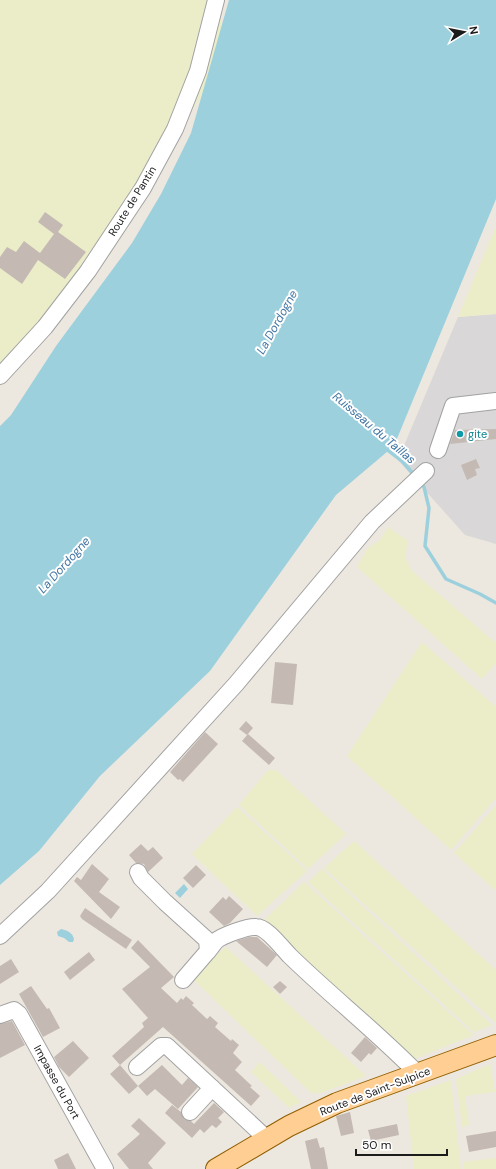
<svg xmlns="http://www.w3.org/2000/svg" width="496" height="1169" viewBox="0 0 496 1169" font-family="'DM Sans',sans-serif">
  <rect width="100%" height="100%" fill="#ede8df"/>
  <!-- residential -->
  <path fill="#d9d7d7" d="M 496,314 L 496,544 L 465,535 L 398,460 L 458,317 Z"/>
  <!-- farmland -->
  <g fill="#ebedc9">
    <path d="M 0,0 L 221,0 L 222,65 L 46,335 L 0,376 Z"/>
    <path d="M 496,226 L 496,314 L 458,317 Z"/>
    <path d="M 388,527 L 408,541 L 405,557 L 412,571 L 496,643 L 496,663 L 482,679 L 357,567 L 367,549 L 380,540 Z"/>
    <path d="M 422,642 L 496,707 L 496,798 L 451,850 L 347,756 Z"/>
    <path d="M 268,770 L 276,770 L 346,834 L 308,869 L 239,805 Z"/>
    <path d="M 496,805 L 496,891 L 454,853 Z"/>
    <path d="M 237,807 L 307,871 L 257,916 L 192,854 Z"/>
    <path d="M 354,841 L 496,970 L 496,1023 L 324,868 Z"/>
    <path d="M 322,869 L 492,1025 L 474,1032 L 308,882 Z"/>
    <path d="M 304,882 L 474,1035 L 414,1059 L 262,922 Z"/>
    <path d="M 226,947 L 366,1076 L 321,1093 L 311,1093 L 196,982 L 194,973 Z"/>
    <path d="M 260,1062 L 301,1102 L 289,1108 L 251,1072 Z"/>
    <path d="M 490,1064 L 495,1092 L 465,1096 L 469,1125 L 462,1127 L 456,1079 Z"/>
    <path d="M 451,1080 L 461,1169 L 414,1169 L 406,1096 Z"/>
    <path d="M 496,1158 L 496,1169 L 464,1169 L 463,1162 Z"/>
  </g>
  <!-- water -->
  <g fill="#9dd0dd">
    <path d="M 229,0 L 496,0 L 496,199 L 394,446 L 336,495 L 210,671 L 100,776 L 39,851 L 0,885 L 0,426 L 11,415 L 56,346 L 132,243 L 161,194 L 191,133 Z"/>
    <path d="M 184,884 L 188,889 L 180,898 L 175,893 Z"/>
    <path d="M 61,929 C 67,930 73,933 74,939 L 73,942 L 69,942 L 64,938 L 58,936 L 57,932 Z"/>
  </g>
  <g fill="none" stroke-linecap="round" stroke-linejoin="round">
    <!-- stream -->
    <g stroke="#9dd0dd" stroke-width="3.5">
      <path d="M 385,448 L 402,461 L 415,476"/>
      <path d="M 420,482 L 424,487 L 429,508 L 425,546 L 446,579 L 480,594 L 496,603"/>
    </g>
  </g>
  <!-- building -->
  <g fill="#c4bab3">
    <path d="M 45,212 L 63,225 L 58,232 L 86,252 L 65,279 L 38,260 L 22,284 L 0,268 L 0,257 L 7,247 L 16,252 L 24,241 L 40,253 L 54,234 L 38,222 Z"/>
    <path d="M 496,429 L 496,439 L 450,444 L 455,430 Z"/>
    <path d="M 476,459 L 480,468 L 475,469 L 477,475 L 467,480 L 461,465 Z"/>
    <path d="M 275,662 L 297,664 L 293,705 L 271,703 Z"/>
    <path d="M 246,721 L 253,728 L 247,735 L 239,729 Z"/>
    <path d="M 205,732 L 218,744 L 183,782 L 180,779 L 178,780 L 170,772 Z"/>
    <path d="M 248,734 L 275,758 L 269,765 L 242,741 Z"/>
    <path d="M 141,844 L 148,851 L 153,847 L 163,858 L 148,872 L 144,864 L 136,863 L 129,855 Z"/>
    <path d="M 92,864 L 109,879 L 99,892 L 120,907 L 111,919 L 74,881 L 77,877 L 81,880 Z"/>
    <path d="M 196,865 L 206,875 L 193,888 L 183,878 Z"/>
    <path d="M 229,896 L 243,909 L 230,923 L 224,926 L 209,912 L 223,897 L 226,900 Z"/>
    <path d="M 85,908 L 132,940 L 126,949 L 82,919 L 80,916 Z"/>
    <path d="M 249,937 L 257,937 L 277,955 L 267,967 L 236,941 Z"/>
    <path d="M 138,940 L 174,977 L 161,988 L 177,1003 L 181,998 L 183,1000 L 186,996 L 194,1003 L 192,1005 L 207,1019 L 210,1016 L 218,1023 L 215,1027 L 231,1041 L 232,1039 L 239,1045 L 233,1053 L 242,1062 L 235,1070 L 252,1086 L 250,1087 L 260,1096 L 251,1106 L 163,1027 L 120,1065 L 112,1056 L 144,1027 L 142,1023 L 148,1018 L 122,989 L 150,967 L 131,948 Z"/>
    <path d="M 89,952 L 95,960 L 70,980 L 64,972 Z"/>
    <path d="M 11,959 L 19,972 L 0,984 L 0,966 Z"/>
    <path d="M 280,981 L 287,987 L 280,994 L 273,987 Z"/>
    <path d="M 31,986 L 47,1009 L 49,1008 L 60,1028 L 43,1037 L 19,994 Z"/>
    <path d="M 12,1021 L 25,1045 L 0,1058 L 0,1024 Z"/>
    <path d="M 365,1037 L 377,1048 L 371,1055 L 369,1053 L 361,1062 L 351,1053 Z"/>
    <path d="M 73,1041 L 89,1058 L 69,1077 L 59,1067 L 54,1057 Z"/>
    <path d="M 120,1065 L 138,1086 L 162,1065 L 182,1085 L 188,1078 L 198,1087 L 178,1109 L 155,1089 L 147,1096 L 138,1086 L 129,1094 L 110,1074 Z"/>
    <path d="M 214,1103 L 224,1112 L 218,1118 L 222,1122 L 216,1128 L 212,1125 L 204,1133 L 200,1129 L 192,1138 L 165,1113 L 172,1105 L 181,1112 L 184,1119 L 191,1121 L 194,1124 Z"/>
    <path d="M 350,1112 L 354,1133 L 341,1136 L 336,1116 Z"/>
    <path d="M 139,1118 L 166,1143 L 148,1163 L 153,1169 L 129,1169 L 117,1154 L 140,1134 L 131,1126 Z"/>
    <path d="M 397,1124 L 399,1135 L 371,1141 L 368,1130 Z"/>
    <path d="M 496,1131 L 496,1147 L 469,1152 L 466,1136 Z"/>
    <path d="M 317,1138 L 320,1148 L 324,1147 L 328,1169 L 311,1169 L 305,1141 Z"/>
    <path d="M 68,1153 L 76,1169 L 58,1169 L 54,1160 Z"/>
  </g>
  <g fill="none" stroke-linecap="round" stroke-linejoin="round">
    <defs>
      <g id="minor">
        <path d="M 0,376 L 45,327 L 88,271 L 143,188 L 175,129 L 198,71 L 216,0"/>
        <path d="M 438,450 L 453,406 L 496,401"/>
        <path d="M 138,872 L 141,878 L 165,902 L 207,940 L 208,951 L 183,980"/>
        <path d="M 0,936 L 48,891 L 236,684 L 372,522 L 426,471"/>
        <path d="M 208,951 C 211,948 213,944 216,941 C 221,936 248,926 256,927 C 267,927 282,948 290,956 C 331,996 377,1032 418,1074"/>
        <path d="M 0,1015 L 14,1010 L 19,1014 L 105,1169"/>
        <path d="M 137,1067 L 161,1046 L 167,1046 L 267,1139"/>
        <path d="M 190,1112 L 212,1088"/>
      </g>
      <path id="major" d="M 216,1169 L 289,1126 L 337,1103 L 496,1045"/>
    </defs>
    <!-- minor casing -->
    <use href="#minor" stroke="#a2a2a2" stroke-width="18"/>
    <!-- major casing -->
    <use href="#major" stroke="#915e00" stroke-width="22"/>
    <!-- minor -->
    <use href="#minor" stroke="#fff" stroke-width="16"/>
    <!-- major -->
    <use href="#major" stroke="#ffce92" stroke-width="20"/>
  </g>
  <!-- markers -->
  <circle fill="#0f9aa8" stroke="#fff" stroke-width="1.5" cx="460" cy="434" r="4"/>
  <g text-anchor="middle" stroke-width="4" stroke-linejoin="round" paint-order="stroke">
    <!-- street labels -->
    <g font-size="11" fill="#1b1b1b" stroke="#fff">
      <text transform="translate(132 201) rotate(-58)" y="4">Route de Pantin</text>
      <text transform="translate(57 1082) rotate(61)" y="4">Impasse du Port</text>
      <text transform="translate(375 1091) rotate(-21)" y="4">Route de Saint-Sulpice</text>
    </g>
    <!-- culture labels -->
    <g font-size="11" fill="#0d838f" stroke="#fff" text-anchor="start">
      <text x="468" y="438">gite</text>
    </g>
    <!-- water labels -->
    <g font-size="12" font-style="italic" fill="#4276a4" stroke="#fff">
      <text transform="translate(277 322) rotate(-61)" y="4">La Dordogne</text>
      <text transform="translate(374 428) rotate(40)" y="4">Ruisseau du Taillas</text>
      <text transform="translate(64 565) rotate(-48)" y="4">La Dordogne</text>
    </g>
  </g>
  <!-- north arrow -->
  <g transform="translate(464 32) rotate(80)" stroke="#ffffff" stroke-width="3" paint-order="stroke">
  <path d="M0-3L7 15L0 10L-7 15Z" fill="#1b1b1b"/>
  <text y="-6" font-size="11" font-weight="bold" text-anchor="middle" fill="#1b1b1b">N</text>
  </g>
  <!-- scale -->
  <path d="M356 1149v6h91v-6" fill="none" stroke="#1b1b1b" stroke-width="2"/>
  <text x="362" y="1149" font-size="12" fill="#1b1b1b" stroke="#ffffff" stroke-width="3" paint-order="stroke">50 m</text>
</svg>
